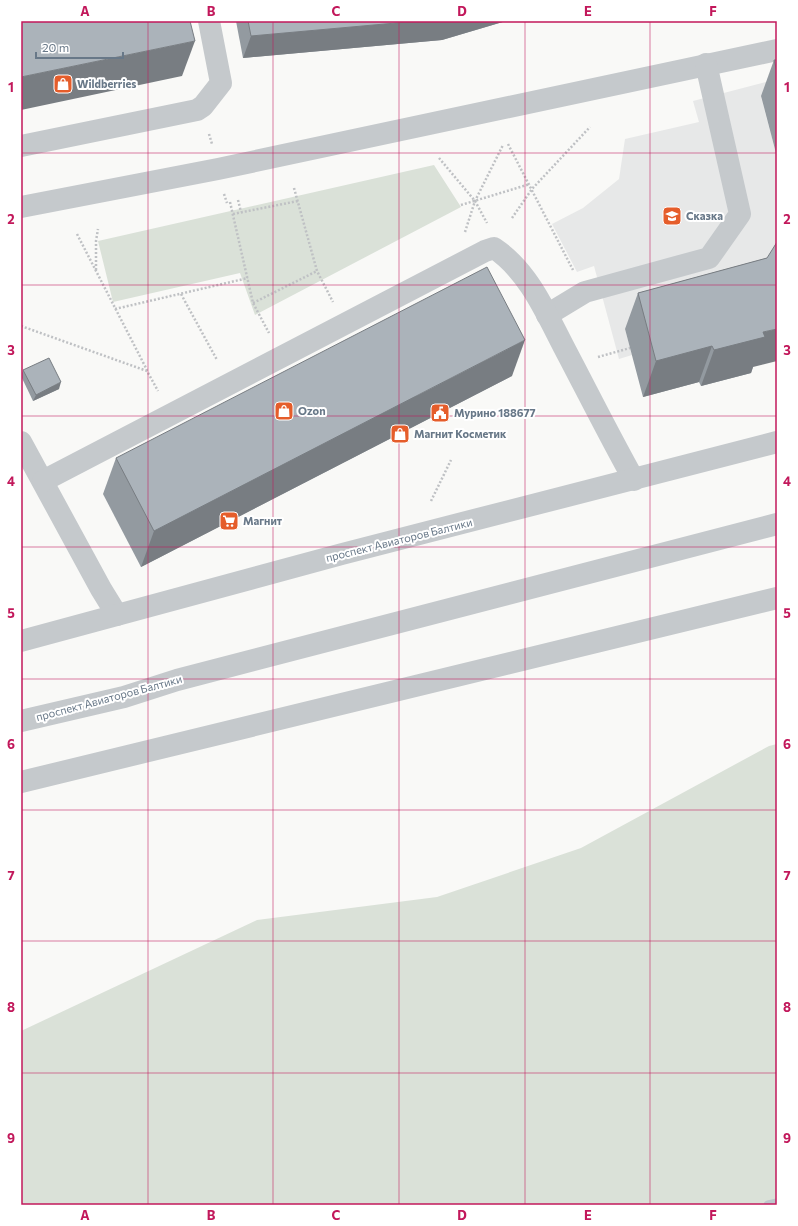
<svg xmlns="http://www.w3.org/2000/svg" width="798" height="1226" viewBox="0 0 798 1226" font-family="Commissioner,sans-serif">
  <rect width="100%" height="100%" fill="#f9f9f7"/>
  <!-- built -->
  <path fill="#e7e8e8" d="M 777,79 L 761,97 L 777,157 L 777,256 L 625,329 L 632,355 L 619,359 L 594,266 L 577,272 L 552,224 L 583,208 L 619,179 L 625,139 L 699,122 L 693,101 Z"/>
  <!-- green -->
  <g fill="#dae1d8">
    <path d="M 434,165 L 461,207 L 255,315 L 240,273 L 113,302 L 98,241 Z"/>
    <path d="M 777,744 L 777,1205 L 21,1205 L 21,1031 L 257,920 L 437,897 L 581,848 L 769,746 Z"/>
  </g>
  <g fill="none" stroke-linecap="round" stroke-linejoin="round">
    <!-- stream -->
    <path stroke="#bdc7cc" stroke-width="9" d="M 768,1205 L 777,1203"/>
    <!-- path -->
    <g stroke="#bfc1c4" stroke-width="2.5" stroke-dasharray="2 2" stroke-linecap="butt">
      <path d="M 209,134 L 212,144"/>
      <path d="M 508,144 L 573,270"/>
      <path d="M 439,158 L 475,201 L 487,223"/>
      <path d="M 294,188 L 317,271 L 333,302"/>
      <path d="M 224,194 L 227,203"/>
      <path d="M 238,200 L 241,212"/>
      <path d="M 230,202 L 253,303 L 269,333"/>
      <path d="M 461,205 L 530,184"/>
      <path d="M 233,214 L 298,201"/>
      <path d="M 512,218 L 532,189 L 590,127"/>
      <path d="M 465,232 L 475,201 L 503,145"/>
      <path d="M 77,234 L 147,370"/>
      <path d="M 96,270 L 96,241 L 98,229"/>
      <path d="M 181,294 L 217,360"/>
      <path d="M 253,303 L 317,271"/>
      <path d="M 115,309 L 248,278"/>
      <path d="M 21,326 L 147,371 L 158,391"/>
      <path d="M 598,357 L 630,348"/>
      <path d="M 431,501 L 451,460"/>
    </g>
    <!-- minor -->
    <g stroke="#c5c9cc" stroke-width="22">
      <path d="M 21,146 L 197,110 L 203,106 L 221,83 L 209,21"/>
      <path d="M 21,207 L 218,169 L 777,50"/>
      <path d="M 547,315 L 585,292 L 709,258 L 740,214 L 706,64"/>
      <path d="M 21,442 L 101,589 L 117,615"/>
      <path d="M 43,481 L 485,251 L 494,248 C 531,273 548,318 568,355 C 590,397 611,439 634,480"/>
      <path d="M 21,641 L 342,554 L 777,442"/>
      <path d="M 21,721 L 124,697 L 177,680 L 777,524"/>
      <path d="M 21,782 L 777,598"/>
    </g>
  </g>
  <!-- wall -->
  <g fill="#939aa0">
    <path d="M 236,21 L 506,21 L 442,40 L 243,58 Z"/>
    <path d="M 774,60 L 777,60 L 777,157 L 761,96 Z"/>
    <path d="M 767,258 L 753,367 L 751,373 L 701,386 L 699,382 L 643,397 L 625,329 L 638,293 Z"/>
    <path d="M 23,370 L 59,389 L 33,401 L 21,376 Z"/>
    <path d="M 512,376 L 141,567 L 103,494 L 116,458 Z"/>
  </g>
  <!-- shaded-wall -->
  <g fill="#787d82">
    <path d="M 418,21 L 506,21 L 442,40 L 243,58 L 251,36 Z"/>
    <path d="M 195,41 L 182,76 L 21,110 L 21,77 Z"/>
    <path d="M 777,329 L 777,361 L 753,367 L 751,373 L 701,386 L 714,350 L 763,332 Z"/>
    <path d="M 525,340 L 512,376 L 141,567 L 154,531 Z"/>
    <path d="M 712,346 L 699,382 L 643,397 L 656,361 Z"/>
    <path d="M 61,382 L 59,389 L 33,401 L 36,395 Z"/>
  </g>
  <!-- building -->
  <g fill="#abb3ba" stroke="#787d82">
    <path d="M 21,21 L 190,21 L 195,41 L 21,77 Z"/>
    <path d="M 248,21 L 418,21 L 251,36 Z"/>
    <path d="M 774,60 L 777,60 L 777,72 Z"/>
    <path d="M 777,242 L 777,329 L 763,332 L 765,337 L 714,350 L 712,346 L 656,361 L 638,293 L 767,258 Z"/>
    <path d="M 487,267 L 525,340 L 154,531 L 116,458 Z"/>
    <path d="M 49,358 L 61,382 L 36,395 L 23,370 Z"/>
  </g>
  <!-- grid -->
  <path fill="none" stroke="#c2185b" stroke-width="1" stroke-opacity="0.55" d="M 148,21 L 148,1205M 273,21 L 273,1205M 399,21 L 399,1205M 525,21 L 525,1205M 650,21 L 650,1205M 21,153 L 777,153M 21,285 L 777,285M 21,416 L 777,416M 21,547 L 777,547M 21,679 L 777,679M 21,810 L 777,810M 21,941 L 777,941M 21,1073 L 777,1073"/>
  <!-- icons -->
  <defs>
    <symbol id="shop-square" viewBox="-11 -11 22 22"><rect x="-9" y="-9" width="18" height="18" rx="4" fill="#e55d2b" stroke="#fff"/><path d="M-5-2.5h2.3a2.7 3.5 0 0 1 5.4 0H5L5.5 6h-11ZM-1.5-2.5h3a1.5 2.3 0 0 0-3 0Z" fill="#fff"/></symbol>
    <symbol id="school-square" viewBox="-11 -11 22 22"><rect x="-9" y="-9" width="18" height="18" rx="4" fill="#e55d2b" stroke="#fff"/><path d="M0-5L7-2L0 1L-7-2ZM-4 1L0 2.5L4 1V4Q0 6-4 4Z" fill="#fff"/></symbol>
    <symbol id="civic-square" viewBox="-11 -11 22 22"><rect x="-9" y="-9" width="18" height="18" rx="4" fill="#e55d2b" stroke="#fff"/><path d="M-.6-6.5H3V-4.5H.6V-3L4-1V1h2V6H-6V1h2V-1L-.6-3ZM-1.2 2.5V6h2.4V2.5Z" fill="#fff"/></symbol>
    <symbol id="supermarket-square" viewBox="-11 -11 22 22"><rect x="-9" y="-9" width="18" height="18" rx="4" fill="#e55d2b" stroke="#fff"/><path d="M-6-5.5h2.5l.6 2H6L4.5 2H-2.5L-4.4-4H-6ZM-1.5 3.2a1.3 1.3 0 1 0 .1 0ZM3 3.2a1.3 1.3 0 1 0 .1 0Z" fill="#fff"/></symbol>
  </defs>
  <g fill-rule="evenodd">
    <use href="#shop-square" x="52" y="73" width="22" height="22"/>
    <use href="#school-square" x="661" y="205" width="22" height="22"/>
    <use href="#shop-square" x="273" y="400" width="22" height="22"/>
    <use href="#civic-square" x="429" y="402" width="22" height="22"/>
    <use href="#shop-square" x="389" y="423" width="22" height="22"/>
    <use href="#supermarket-square" x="218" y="510" width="22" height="22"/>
  </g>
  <g text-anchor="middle" stroke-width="4" stroke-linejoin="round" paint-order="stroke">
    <!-- poi labels -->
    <g font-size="11" font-weight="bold" fill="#687888" stroke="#fff" text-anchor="start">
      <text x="77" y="88">Wildberries</text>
      <text x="686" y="220">Сказка</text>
      <text x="298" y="415">Ozon</text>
      <text x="454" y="417">Мурино 188677</text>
      <text x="414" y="438">Магнит Косметик</text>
      <text x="243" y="525">Магнит</text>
    </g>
    <!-- street labels -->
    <g font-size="11" fill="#687888" stroke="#fff">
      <text transform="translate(399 540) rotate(-14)" y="4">проспект Авиаторов Балтики</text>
      <text transform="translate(109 698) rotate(-15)" y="4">проспект Авиаторов Балтики</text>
    </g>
  </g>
  <!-- border -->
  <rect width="798" height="1226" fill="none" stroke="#ffffff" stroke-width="44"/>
  <!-- scale -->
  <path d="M36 52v6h87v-6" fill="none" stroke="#687888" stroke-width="2"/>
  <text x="42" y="52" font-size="12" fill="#687888" stroke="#ffffff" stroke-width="3" paint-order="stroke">20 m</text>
  <rect x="22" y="22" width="754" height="1182" fill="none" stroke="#c2185b" stroke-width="1.5"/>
  <g font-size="13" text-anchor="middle" font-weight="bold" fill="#c2185b">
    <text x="85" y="16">A</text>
    <text x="211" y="16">B</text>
    <text x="336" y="16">C</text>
    <text x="462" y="16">D</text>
    <text x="588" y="16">E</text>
    <text x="713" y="16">F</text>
    <text x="11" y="92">1</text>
    <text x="787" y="92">1</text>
    <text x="11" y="224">2</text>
    <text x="787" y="224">2</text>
    <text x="11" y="355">3</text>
    <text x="787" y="355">3</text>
    <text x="11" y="486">4</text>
    <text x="787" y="486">4</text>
    <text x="11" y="618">5</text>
    <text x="787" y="618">5</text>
    <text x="11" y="749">6</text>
    <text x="787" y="749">6</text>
    <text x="11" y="880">7</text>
    <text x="787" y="880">7</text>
    <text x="11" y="1012">8</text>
    <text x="787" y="1012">8</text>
    <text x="11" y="1143">9</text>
    <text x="787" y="1143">9</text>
    <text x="85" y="1220">A</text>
    <text x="211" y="1220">B</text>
    <text x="336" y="1220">C</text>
    <text x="462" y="1220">D</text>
    <text x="588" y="1220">E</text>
    <text x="713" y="1220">F</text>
  </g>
</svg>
